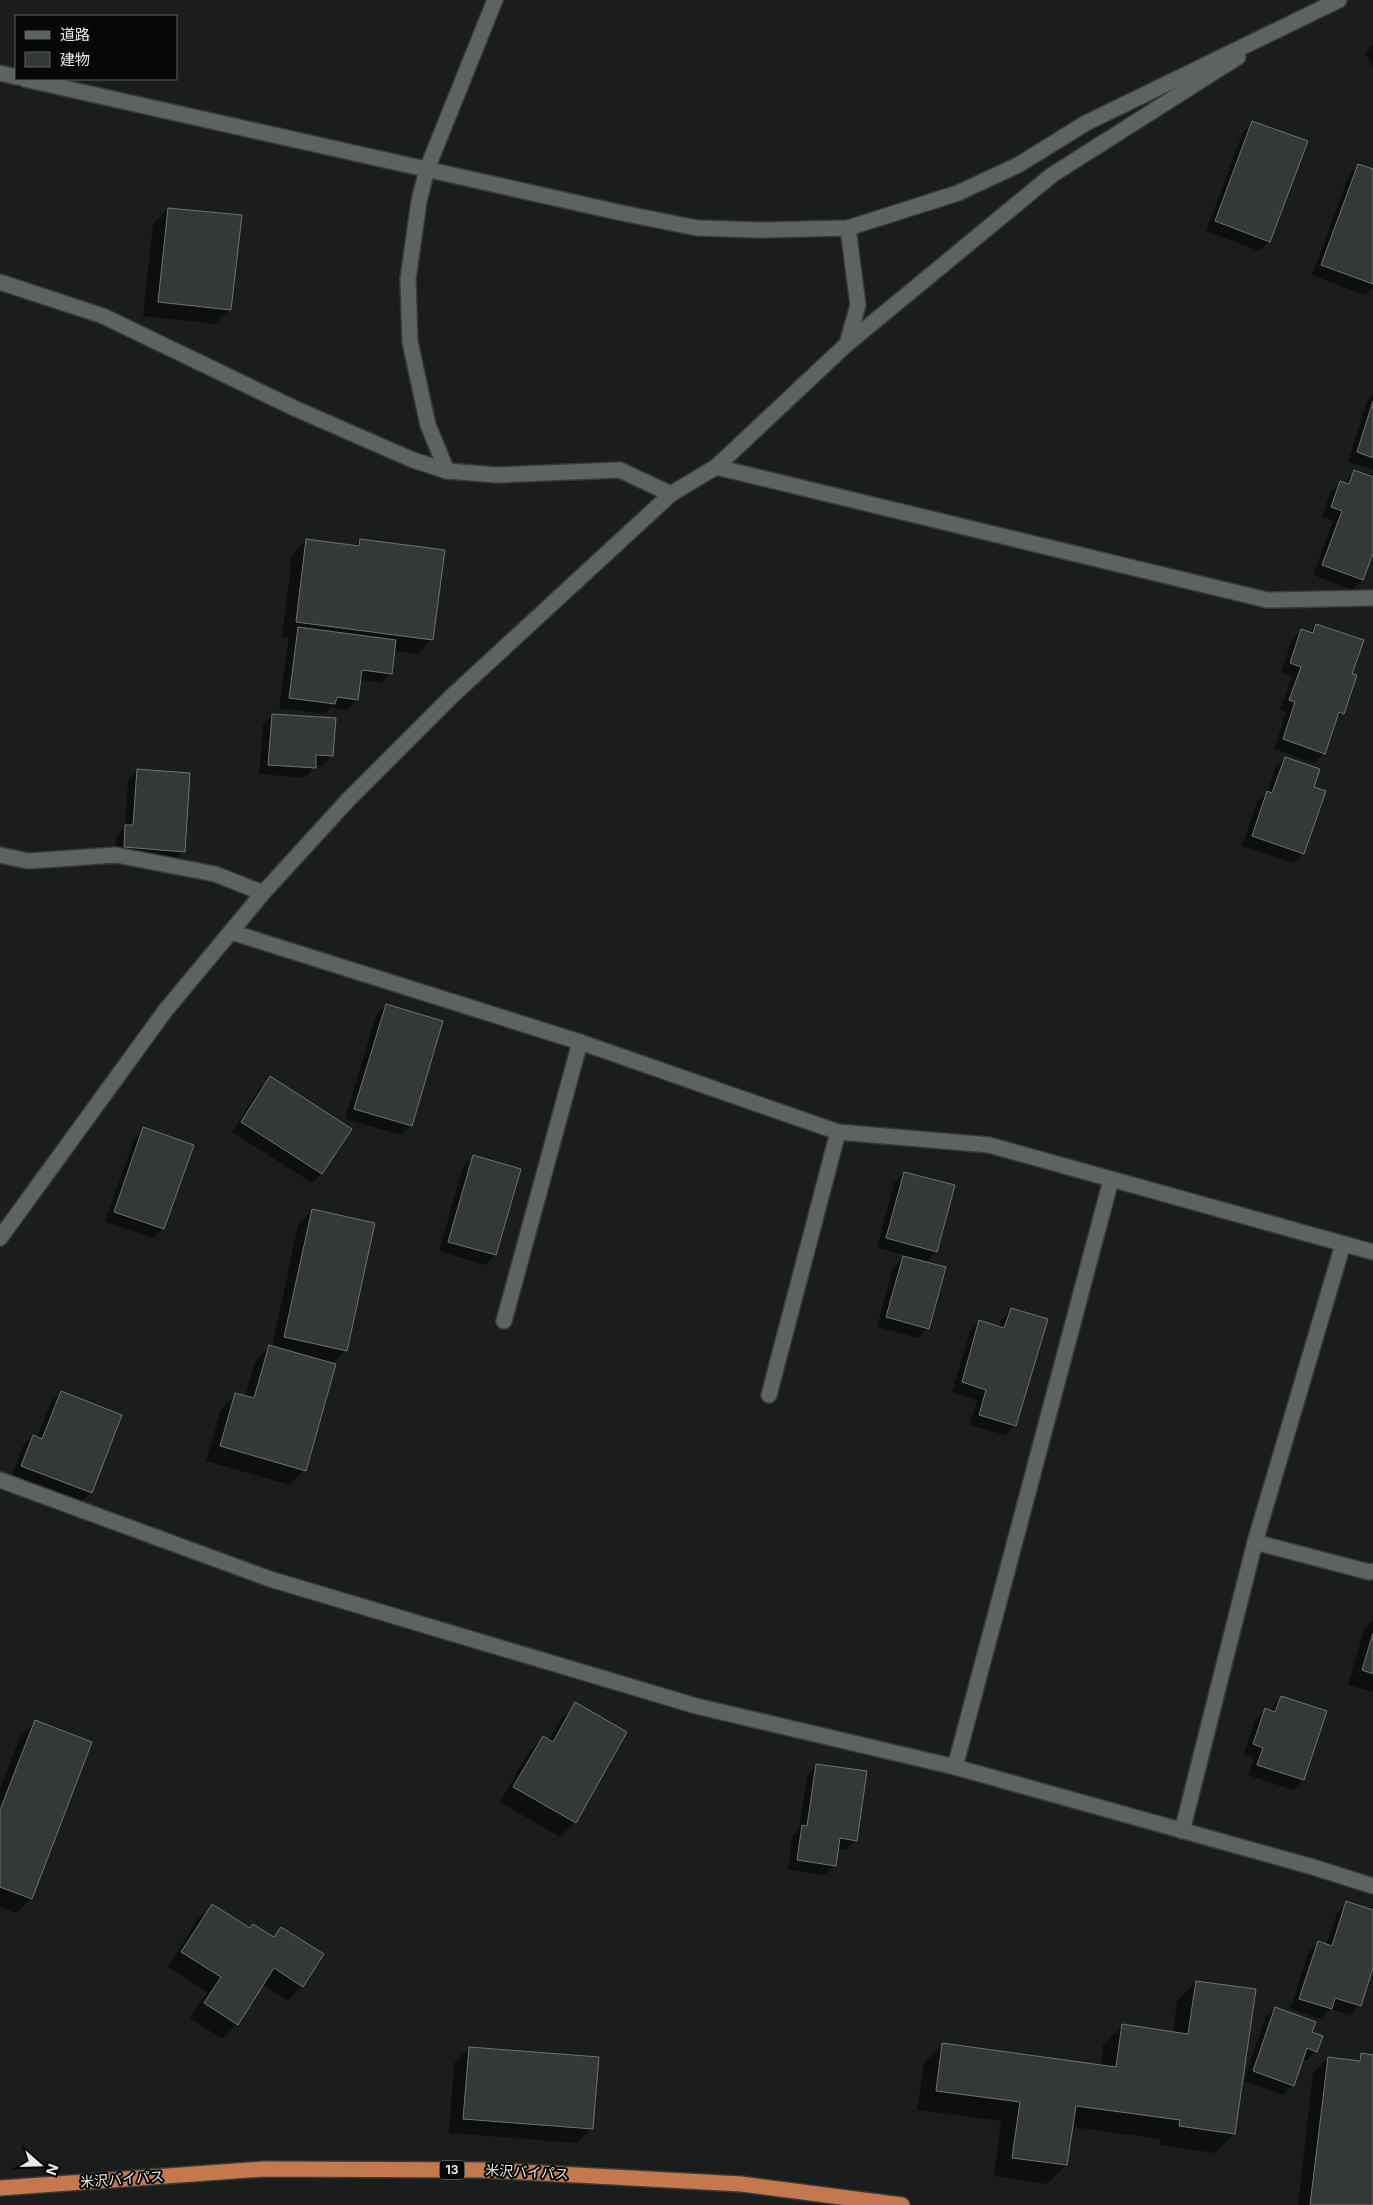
<svg xmlns="http://www.w3.org/2000/svg" width="1373" height="2205" viewBox="0 0 1373 2205" font-family="Inter,'Noto Sans JP',sans-serif">
  <rect width="100%" height="100%" fill="#1a1d1c"/>
  <!-- shadow -->
  <g fill="#0007">
    <path d="M 1373,44 L 1373,68 L 1365,53 Z"/>
    <path d="M 1253,122 L 1269,241 L 1259,251 L 1206,231 L 1243,132 Z"/>
    <path d="M 1358,166 L 1373,171 L 1373,287 L 1365,295 L 1312,275 L 1349,175 Z"/>
    <path d="M 168,209 L 230,309 L 215,324 L 143,316 L 153,224 Z"/>
    <path d="M 1373,395 L 1373,470 L 1348,462 L 1367,401 Z"/>
    <path d="M 1354,472 L 1373,478 L 1373,549 L 1362,580 L 1352,590 L 1313,575 L 1333,521 L 1322,517 L 1330,493 L 1340,483 L 1343,484 Z"/>
    <path d="M 306,540 L 354,546 L 360,540 L 432,639 L 418,654 L 394,651 L 391,673 L 381,683 L 360,680 L 357,700 L 347,710 L 331,707 L 324,714 L 279,708 L 289,637 L 282,637 L 292,555 Z"/>
    <path d="M 1317,625 L 1350,674 L 1343,713 L 1335,721 L 1324,753 L 1314,763 L 1274,749 L 1286,712 L 1280,710 L 1292,676 L 1281,672 L 1292,640 L 1302,630 L 1309,633 Z"/>
    <path d="M 272,715 L 332,756 L 322,766 L 314,765 L 314,768 L 304,778 L 259,774 L 263,725 Z"/>
    <path d="M 1285,758 L 1313,788 L 1303,854 L 1293,863 L 1242,846 L 1257,802 L 1267,793 L 1275,768 Z"/>
    <path d="M 138,770 L 184,851 L 174,861 L 115,857 L 116,836 L 125,827 L 128,780 Z"/>
    <path d="M 386,1005 L 411,1126 L 401,1135 L 345,1119 L 376,1015 Z"/>
    <path d="M 270,1078 L 350,1130 L 321,1174 L 312,1183 L 232,1132 L 260,1088 Z"/>
    <path d="M 144,1129 L 192,1145 L 163,1229 L 153,1238 L 105,1222 L 134,1139 Z"/>
    <path d="M 473,1157 L 495,1255 L 485,1265 L 439,1251 L 463,1167 Z"/>
    <path d="M 904,1173 L 936,1251 L 925,1263 L 928,1328 L 918,1338 L 877,1327 L 893,1267 L 905,1255 L 877,1248 L 894,1183 Z"/>
    <path d="M 313,1210 L 345,1350 L 332,1364 L 304,1470 L 290,1485 L 206,1461 L 221,1409 L 236,1394 L 245,1397 L 255,1361 L 270,1346 L 272,1347 L 298,1225 Z"/>
    <path d="M 1011,1310 L 1015,1425 L 1005,1435 L 970,1425 L 977,1400 L 952,1392 L 970,1331 L 980,1321 L 999,1327 L 1001,1320 Z"/>
    <path d="M 61,1392 L 91,1492 L 81,1502 L 12,1476 L 23,1446 L 33,1436 L 37,1438 L 51,1402 Z"/>
    <path d="M 1373,1620 L 1373,1692 L 1348,1685 L 1364,1629 Z"/>
    <path d="M 1281,1697 L 1325,1711 L 1303,1780 L 1293,1790 L 1248,1775 L 1254,1758 L 1244,1754 L 1255,1720 L 1265,1710 L 1270,1711 Z"/>
    <path d="M 576,1704 L 575,1822 L 560,1837 L 500,1802 L 528,1753 L 543,1738 L 548,1741 L 561,1719 Z"/>
    <path d="M 35,1722 L 90,1743 L 31,1899 L 16,1913 L 0,1907 L 0,1789 L 20,1737 Z"/>
    <path d="M 817,1766 L 856,1840 L 846,1850 L 837,1849 L 835,1865 L 825,1875 L 788,1870 L 792,1836 L 799,1830 L 807,1776 Z"/>
    <path d="M 1347,1903 L 1373,1911 L 1373,1964 L 1359,2005 L 1350,2015 L 1330,2009 L 1321,2019 L 1290,2009 L 1308,1953 L 1318,1943 L 1326,1945 L 1337,1913 Z"/>
    <path d="M 212,1906 L 249,1929 L 272,1937 L 281,1929 L 302,1986 L 288,2001 L 262,1984 L 237,2024 L 222,2039 L 190,2018 L 207,1992 L 168,1967 L 197,1920 Z"/>
    <path d="M 1196,1982 L 1234,2134 L 1215,2153 L 1160,2145 L 1161,2139 L 1072,2127 L 1066,2165 L 1047,2184 L 994,2176 L 1001,2121 L 917,2110 L 924,2063 L 943,2044 L 1101,2066 L 1103,2045 L 1122,2026 L 1173,2033 L 1177,2001 Z"/>
    <path d="M 1275,2009 L 1310,2033 L 1316,2051 L 1306,2061 L 1302,2059 L 1293,2085 L 1283,2095 L 1244,2081 L 1265,2018 Z"/>
    <path d="M 469,2048 L 592,2128 L 577,2143 L 449,2133 L 454,2063 Z"/>
    <path d="M 1362,2055 L 1373,2056 L 1373,2205 L 1298,2205 L 1313,2073 L 1328,2058 L 1355,2062 Z"/>
  </g>
  <!-- building -->
  <g fill="#343837" stroke="#6e7371">
    <path d="M 1252,121 L 1308,141 L 1270,242 L 1215,221 Z"/>
    <path d="M 1358,164 L 1373,169 L 1373,284 L 1321,265 Z"/>
    <path d="M 168,208 L 242,215 L 231,310 L 158,302 Z"/>
    <path d="M 1373,401 L 1373,458 L 1357,452 Z"/>
    <path d="M 1354,470 L 1373,477 L 1373,553 L 1363,580 L 1322,565 L 1342,511 L 1331,507 L 1340,481 L 1349,484 Z"/>
    <path d="M 306,539 L 359,546 L 360,539 L 445,550 L 433,640 L 296,622 Z"/>
    <path d="M 1316,624 L 1364,640 L 1352,674 L 1357,675 L 1344,714 L 1339,712 L 1325,754 L 1283,739 L 1295,702 L 1289,700 L 1301,667 L 1290,663 L 1301,629 L 1313,633 Z"/>
    <path d="M 298,627 L 396,640 L 392,674 L 362,670 L 358,700 L 337,697 L 335,704 L 289,698 Z"/>
    <path d="M 272,714 L 336,718 L 333,756 L 316,755 L 316,768 L 268,765 Z"/>
    <path d="M 1285,757 L 1320,769 L 1314,787 L 1326,791 L 1304,854 L 1252,836 L 1267,791 L 1272,793 Z"/>
    <path d="M 137,769 L 190,773 L 185,852 L 124,847 L 125,825 L 133,825 Z"/>
    <path d="M 386,1004 L 443,1021 L 412,1126 L 354,1109 Z"/>
    <path d="M 270,1076 L 352,1129 L 322,1174 L 241,1122 Z"/>
    <path d="M 143,1127 L 194,1145 L 164,1229 L 114,1212 Z"/>
    <path d="M 473,1155 L 521,1169 L 496,1255 L 448,1242 Z"/>
    <path d="M 904,1172 L 955,1185 L 937,1252 L 886,1238 Z"/>
    <path d="M 312,1209 L 375,1223 L 347,1351 L 284,1337 Z"/>
    <path d="M 903,1256 L 946,1267 L 929,1329 L 886,1317 Z"/>
    <path d="M 1011,1308 L 1048,1319 L 1016,1426 L 979,1415 L 986,1390 L 962,1382 L 979,1320 L 1004,1328 Z"/>
    <path d="M 269,1345 L 336,1364 L 306,1471 L 220,1446 L 235,1393 L 254,1398 Z"/>
    <path d="M 61,1391 L 122,1415 L 92,1493 L 21,1466 L 33,1435 L 42,1439 Z"/>
    <path d="M 1373,1633 L 1373,1674 L 1362,1670 Z"/>
    <path d="M 1281,1696 L 1327,1711 L 1304,1780 L 1257,1765 L 1263,1748 L 1253,1744 L 1265,1708 L 1275,1712 Z"/>
    <path d="M 575,1702 L 627,1732 L 576,1823 L 513,1787 L 543,1736 L 553,1742 Z"/>
    <path d="M 35,1720 L 92,1742 L 32,1899 L 0,1887 L 0,1810 Z"/>
    <path d="M 816,1764 L 867,1771 L 857,1841 L 840,1838 L 836,1866 L 797,1860 L 802,1825 L 807,1826 Z"/>
    <path d="M 1346,1901 L 1373,1910 L 1373,1968 L 1361,2006 L 1335,1998 L 1332,2009 L 1299,1999 L 1318,1941 L 1332,1946 Z"/>
    <path d="M 212,1904 L 250,1928 L 253,1924 L 274,1937 L 281,1927 L 324,1954 L 303,1987 L 274,1968 L 238,2025 L 204,2003 L 221,1977 L 181,1952 Z"/>
    <path d="M 1196,1981 L 1256,1989 L 1235,2134 L 1179,2126 L 1180,2120 L 1076,2106 L 1067,2165 L 1012,2158 L 1020,2102 L 936,2091 L 942,2043 L 1116,2067 L 1122,2024 L 1188,2034 Z"/>
    <path d="M 1275,2007 L 1316,2022 L 1312,2032 L 1323,2036 L 1317,2052 L 1307,2048 L 1294,2086 L 1253,2071 Z"/>
    <path d="M 469,2047 L 599,2057 L 593,2129 L 463,2119 Z"/>
    <path d="M 1361,2053 L 1373,2055 L 1373,2205 L 1310,2205 L 1328,2057 L 1360,2061 Z"/>
  </g>
  <g fill="none" stroke-linecap="round" stroke-linejoin="round">
    <defs>
      <g id="minor">
        <path d="M 0,282 L 103,316 L 294,408 L 413,460 L 447,471 L 497,475 L 620,470 L 671,494"/>
        <path d="M 716,467 L 1267,600 L 1373,598"/>
        <path d="M 447,471 L 428,425 L 410,342 L 408,279 L 419,201 L 427,169 L 495,0"/>
        <path d="M 0,855 L 28,861 L 116,855 L 215,874 L 263,893"/>
        <path d="M 231,932 L 580,1042 L 838,1132 L 989,1145 L 1373,1252"/>
        <path d="M 1343,1244 L 1255,1542 L 1369,1572 L 1373,1571"/>
        <path d="M 504,1321 L 580,1042"/>
        <path d="M 769,1395 L 838,1132"/>
        <path d="M 0,1480 L 270,1579 L 696,1706 L 955,1767 L 1313,1867 L 1373,1886"/>
        <path d="M 955,1767 L 1111,1180"/>
        <path d="M 1182,1831 L 1255,1542"/>
      </g>
      <g id="tertiary">
        <path d="M 0,73 L 16,77"/>
        <path d="M 24,79 L 622,213 L 697,228 L 760,230 L 848,228 L 958,193 L 1018,165 L 1086,123 L 1339,0"/>
        <path d="M 847,344 L 1052,175 L 1238,57"/>
        <path d="M 0,1238 L 165,1011 L 263,893 L 348,800 L 452,696 L 671,494 L 716,467 L 847,344 L 858,305 L 848,228"/>
      </g>
      <path id="trunk" d="M 0,2188 L 263,2169 L 485,2170 L 741,2184 L 902,2205"/>
    </defs>
    <!-- minor casing -->
    <use href="#minor" stroke="#363a38" stroke-width="18"/>
    <!-- tertiary casing -->
    <use href="#tertiary" stroke="#363a38" stroke-width="18"/>
    <!-- trunk casing -->
    <use href="#trunk" stroke="#363a38" stroke-width="18"/>
    <!-- minor -->
    <use href="#minor" stroke="#5e6362" stroke-width="15"/>
    <!-- tertiary -->
    <use href="#tertiary" stroke="#5e6362" stroke-width="15"/>
    <!-- trunk -->
    <use href="#trunk" stroke="#c5784d" stroke-width="15"/>
  </g>
  <g text-anchor="middle" stroke-width="4" stroke-linejoin="round" paint-order="stroke">
    <!-- shield labels -->
    <rect fill="#060707" stroke="#a3a5a4" stroke-width="1" x="439.5" y="2160.5" width="25" height="19" rx="4"/>
    <g font-size="12" font-weight="bold" fill="#e6e9e8">
      <text x="452" y="2174">13</text>
    </g>
    <!-- street labels -->
    <g font-size="14" fill="#e6e9e8" stroke="#060707">
      <text transform="translate(527 2172) rotate(3)" y="5">米沢バイパス</text>
      <text transform="translate(122 2179) rotate(-4)" y="5">米沢バイパス</text>
    </g>
  </g>
  <!-- legend -->
  <rect x="15" y="15" width="162" height="65" fill="#060707" stroke="#606161"/>
  <rect x="25" y="31" width="25" height="8" fill="#5e6362" stroke="#606161"/>
  <text x="60" y="40" font-size="15" fill="#e6e9e8">道路</text>
  <rect x="25" y="52" width="25" height="15" fill="#343837" stroke="#606161"/>
  <text x="60" y="65" font-size="15" fill="#e6e9e8">建物</text>
  <!-- north arrow -->
  <g transform="translate(40 2165) rotate(110)" stroke="#060707" stroke-width="4" paint-order="stroke">
  <path d="M0-4L9 19L0 12L-9 19Z" fill="#e6e9e8"/>
  <text y="-8" font-size="14" font-weight="bold" text-anchor="middle" fill="#e6e9e8">N</text>
  </g>
</svg>
